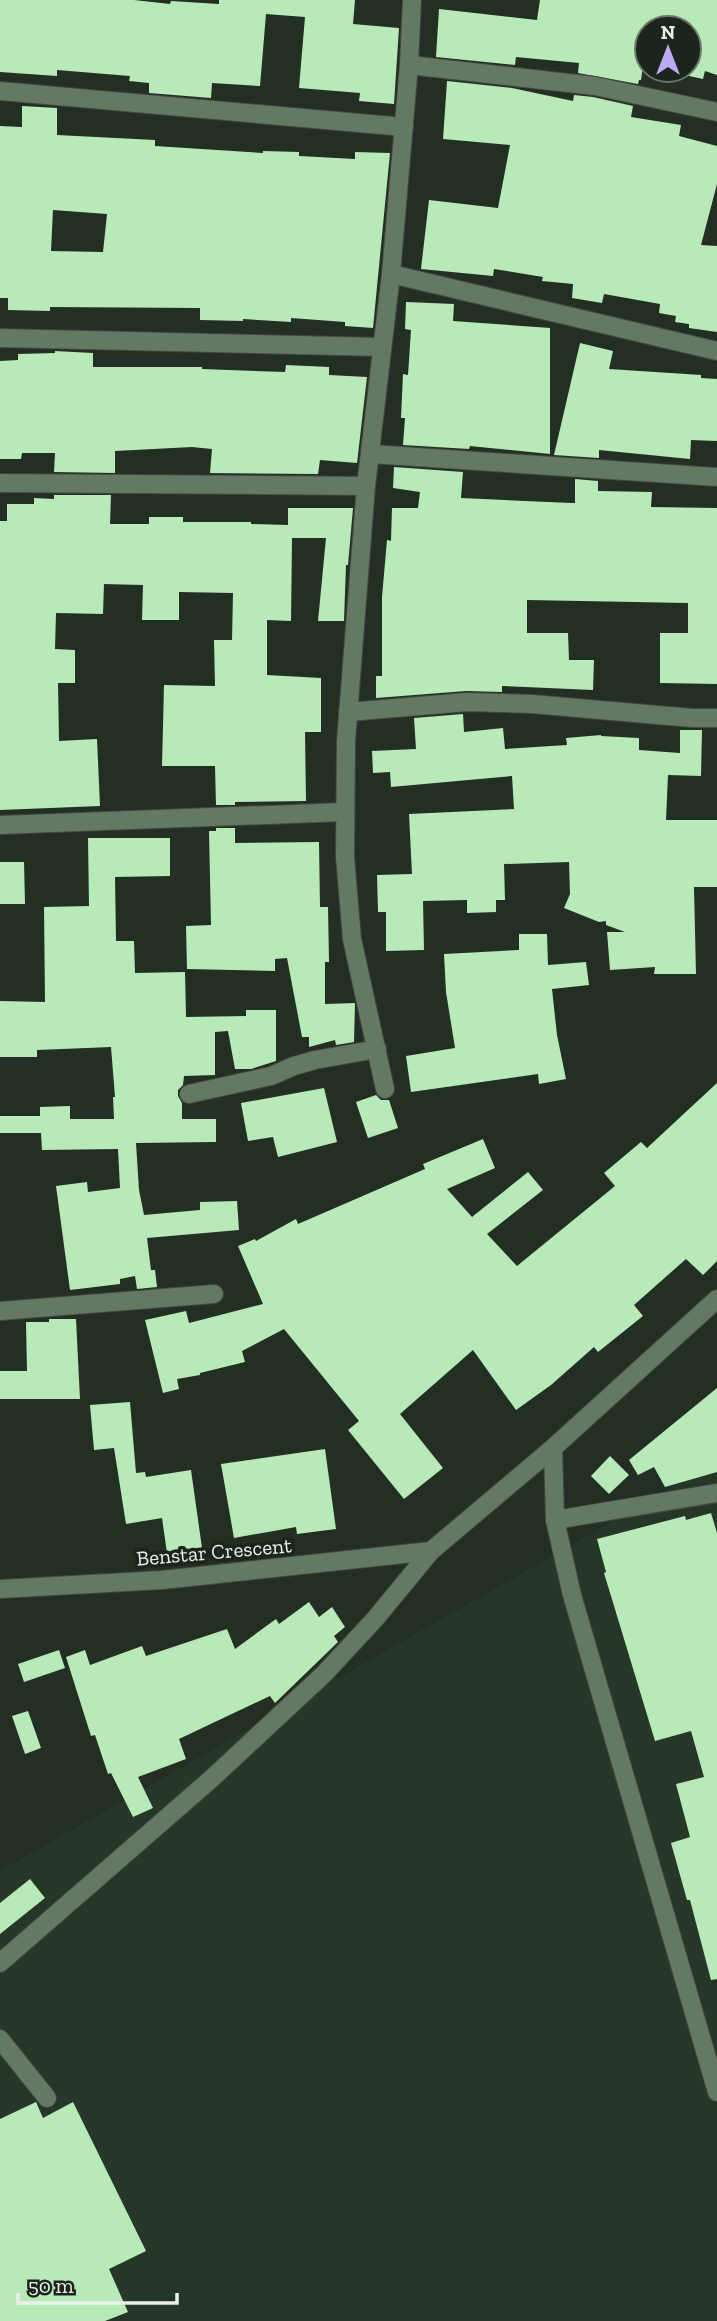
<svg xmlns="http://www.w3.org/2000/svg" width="717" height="2321" viewBox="0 0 717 2321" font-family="'Zilla Slab',serif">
  <rect width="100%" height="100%" fill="#242f24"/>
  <!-- built -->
  <path fill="#273727" d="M 717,1462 L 717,2321 L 0,2321 L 0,1871 Z"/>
  <!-- building -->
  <g fill="#b8e9b8" fill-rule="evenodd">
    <path d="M 0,0 L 134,0 L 170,4 L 171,1 L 219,4 L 219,0 L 355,0 L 353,24 L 399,28 L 394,104 L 359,101 L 360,93 L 299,88 L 305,17 L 266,14 L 260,86 L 212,83 L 211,98 L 149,93 L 149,83 L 129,81 L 130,76 L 57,70 L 57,76 L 0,72 Z"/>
    <path d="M 540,0 L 717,0 L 717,75 L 705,71 L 703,79 L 689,76 L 689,28 L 647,28 L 647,59 L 644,58 L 641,80 L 639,80 L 638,84 L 578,73 L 579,63 L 516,57 L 515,65 L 436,57 L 439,9 L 537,20 Z"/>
    <path d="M 447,81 L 512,88 L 573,101 L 574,95 L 593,97 L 633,106 L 631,117 L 681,125 L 679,136 L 717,146 L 717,184 L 701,245 L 717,246 L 717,332 L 689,328 L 689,324 L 675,322 L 676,316 L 659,313 L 660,304 L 604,294 L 602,303 L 572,298 L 573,284 L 542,281 L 543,277 L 494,269 L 493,276 L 421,269 L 429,200 L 498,208 L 510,145 L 443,139 Z"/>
    <path d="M 22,106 L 57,108 L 57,135 L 155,140 L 155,146 L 263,153 L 263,151 L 299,152 L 299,156 L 355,159 L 355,152 L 390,153 L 373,328 L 345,326 L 345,322 L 291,318 L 291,322 L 243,319 L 243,321 L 200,320 L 200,308 L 50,307 L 50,311 L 8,310 L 8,298 L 0,298 L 0,126 L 22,127 ZM 53,210 L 107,214 L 103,252 L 51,251 Z"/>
    <path d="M 406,302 L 454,304 L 453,321 L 550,328 L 550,454 L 470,446 L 469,449 L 403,445 L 405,418 L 401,418 L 403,374 L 408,375 L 411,330 L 405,329 Z"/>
    <path d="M 580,343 L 613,351 L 609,369 L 701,375 L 701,378 L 717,379 L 717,441 L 691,440 L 690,459 L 599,450 L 599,458 L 554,455 Z"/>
    <path d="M 55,351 L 93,353 L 93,367 L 202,367 L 202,369 L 285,372 L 286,365 L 329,367 L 329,375 L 367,377 L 357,463 L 320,460 L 318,474 L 210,473 L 212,449 L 192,447 L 115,451 L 115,473 L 54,472 L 55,453 L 22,453 L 21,459 L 0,459 L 0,361 L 18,360 L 18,354 L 55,353 Z"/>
    <path d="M 394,467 L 463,472 L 461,498 L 571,503 L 575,503 L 575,479 L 598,481 L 598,491 L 652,492 L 651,507 L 717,508 L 717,684 L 660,683 L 660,633 L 688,633 L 688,603 L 527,600 L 527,633 L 568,633 L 569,660 L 594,660 L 593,690 L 502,686 L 502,692 L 466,691 L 376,698 L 376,676 L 382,676 L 382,597 L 387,540 L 391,541 L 392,508 L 418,508 L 420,492 L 393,488 Z"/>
    <path d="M 54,495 L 111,495 L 110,524 L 149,524 L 149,517 L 183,517 L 183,522 L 251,522 L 251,524 L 288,525 L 288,508 L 353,508 L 348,565 L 346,565 L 344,621 L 318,621 L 326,538 L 292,538 L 291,621 L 267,620 L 267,675 L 321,678 L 321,732 L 305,732 L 306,801 L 235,802 L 235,805 L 216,805 L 215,766 L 162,766 L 164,685 L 215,686 L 214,640 L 232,640 L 233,593 L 179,592 L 179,620 L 142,620 L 143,585 L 104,584 L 103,614 L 56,613 L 55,649 L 75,650 L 75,683 L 58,683 L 59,741 L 97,739 L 100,806 L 0,810 L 0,521 L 7,521 L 7,504 L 34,504 L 34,498 L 54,499 Z"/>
    <path d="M 463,714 L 464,732 L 503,728 L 505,749 L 567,745 L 566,738 L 601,735 L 601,736 L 639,738 L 639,750 L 680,753 L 680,730 L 702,730 L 701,776 L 668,775 L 666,820 L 717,820 L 717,887 L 694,887 L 696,974 L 654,974 L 655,967 L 610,970 L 607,932 L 625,932 L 606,925 L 606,921 L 599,922 L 564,908 L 570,894 L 569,862 L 504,864 L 505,900 L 496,900 L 496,912 L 467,913 L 467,900 L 423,901 L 424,950 L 386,951 L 386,912 L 378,912 L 377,875 L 412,874 L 409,814 L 514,809 L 512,776 L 391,787 L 390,772 L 373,773 L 372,751 L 416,749 L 414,718 Z"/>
    <path d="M 216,828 L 235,828 L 235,843 L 319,842 L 320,907 L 328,907 L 329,962 L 325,962 L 325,1004 L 355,1003 L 354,1042 L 336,1045 L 335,1040 L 309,1047 L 309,1037 L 302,1037 L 287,958 L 275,959 L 275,971 L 187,969 L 186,926 L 211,925 L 209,831 L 216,831 Z"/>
    <path d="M 88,838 L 170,838 L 170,876 L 115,877 L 116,941 L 134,941 L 135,973 L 185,972 L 186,1017 L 246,1016 L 246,1010 L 276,1010 L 276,1061 L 251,1069 L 235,1069 L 228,1031 L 215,1032 L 215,1075 L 184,1076 L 183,1085 L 178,1090 L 178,1096 L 182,1103 L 182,1119 L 216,1119 L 216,1142 L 136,1143 L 139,1190 L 144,1215 L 200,1210 L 200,1202 L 237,1201 L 239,1230 L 147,1238 L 151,1270 L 155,1270 L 157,1287 L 137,1289 L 135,1276 L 120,1279 L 120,1284 L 70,1290 L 56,1186 L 87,1182 L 88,1192 L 120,1188 L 118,1149 L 42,1150 L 41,1133 L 0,1133 L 0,1116 L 40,1116 L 40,1107 L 70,1106 L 70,1119 L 114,1119 L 113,1097 L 115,1097 L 111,1047 L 37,1050 L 37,1057 L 0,1057 L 0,1001 L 45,1002 L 44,907 L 89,906 Z"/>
    <path d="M 0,862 L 24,862 L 25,904 L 0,904 Z"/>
    <path d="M 519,934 L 547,934 L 548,965 L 586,962 L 589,985 L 552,989 L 557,1035 L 566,1079 L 539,1084 L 538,1074 L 411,1092 L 406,1056 L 455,1048 L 446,992 L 444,954 L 519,950 Z"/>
    <path d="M 717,1083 L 717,1261 L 703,1275 L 686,1259 L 634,1305 L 643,1316 L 598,1352 L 594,1347 L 551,1385 L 516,1410 L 473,1350 L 400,1414 L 443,1468 L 404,1499 L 348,1430 L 359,1421 L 284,1329 L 242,1351 L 245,1362 L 200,1373 L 200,1375 L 177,1379 L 179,1389 L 163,1393 L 145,1320 L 186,1311 L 189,1323 L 263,1304 L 238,1246 L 255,1239 L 256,1241 L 296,1219 L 298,1224 L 425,1169 L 423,1164 L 483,1139 L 495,1168 L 447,1189 L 472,1217 L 528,1172 L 543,1190 L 487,1234 L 517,1266 L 615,1186 L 604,1173 L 641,1142 L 647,1148 Z"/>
    <path d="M 324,1088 L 337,1142 L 278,1157 L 273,1137 L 248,1141 L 241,1103 Z"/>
    <path d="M 376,1095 L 381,1100 L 389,1100 L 398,1128 L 368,1138 L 356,1102 Z"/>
    <path d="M 49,1319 L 76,1319 L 80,1399 L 0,1399 L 0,1371 L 27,1371 L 26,1322 L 49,1322 Z"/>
    <path d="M 717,1388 L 717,1472 L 665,1487 L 654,1467 L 638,1475 L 629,1460 Z"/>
    <path d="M 130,1402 L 136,1473 L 145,1472 L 146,1477 L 191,1470 L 202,1548 L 167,1553 L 162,1518 L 126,1524 L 114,1448 L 94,1450 L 90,1405 Z"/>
    <path d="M 325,1449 L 336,1529 L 297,1534 L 296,1527 L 234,1538 L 221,1464 Z"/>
    <path d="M 610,1456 L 629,1475 L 609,1494 L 591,1476 Z"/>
    <path d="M 711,1513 L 717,1533 L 717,1979 L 711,1980 L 690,1900 L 687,1900 L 671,1843 L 690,1837 L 676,1784 L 704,1777 L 691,1731 L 655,1741 L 604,1573 L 606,1572 L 597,1539 L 685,1516 L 686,1520 Z"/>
    <path d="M 309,1602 L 319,1617 L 332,1607 L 345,1627 L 334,1636 L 338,1642 L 275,1703 L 270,1696 L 179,1739 L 186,1759 L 138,1777 L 153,1808 L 133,1817 L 111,1773 L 108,1774 L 95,1735 L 91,1736 L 66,1657 L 85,1650 L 90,1665 L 142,1646 L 146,1656 L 227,1629 L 235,1649 L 276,1619 L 279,1624 Z"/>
    <path d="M 59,1650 L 65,1668 L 24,1682 L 18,1664 Z"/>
    <path d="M 28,1711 L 41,1748 L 25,1754 L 12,1716 Z"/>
    <path d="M 30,1879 L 45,1898 L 0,1934 L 0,1903 Z"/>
    <path d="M 36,2102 L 43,2118 L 73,2102 L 146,2251 L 109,2269 L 128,2312 L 105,2321 L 0,2321 L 0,2119 Z"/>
  </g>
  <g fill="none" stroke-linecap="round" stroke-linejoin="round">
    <defs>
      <g id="minor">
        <path d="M 409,65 L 595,86 L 717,112"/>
        <path d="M 0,91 L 404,127"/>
        <path d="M 391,274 L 717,351"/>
        <path d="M 0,338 L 382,347"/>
        <path d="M 371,454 L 717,477"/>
        <path d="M 0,483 L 366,486"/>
        <path d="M 348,712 L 467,702 L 532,704 L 692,718 L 717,718"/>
        <path d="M 0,825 L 344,812"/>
        <path d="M 385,1089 L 352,939 L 345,857 L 346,741 L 366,486 L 391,274 L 409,65 L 412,0"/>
        <path d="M 189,1094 L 271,1076 L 294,1066 L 315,1060 L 377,1049"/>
        <path d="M 0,1311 L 214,1294"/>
        <path d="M 553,1448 L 555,1520 L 717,1493"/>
        <path d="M 555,1520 L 572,1595 L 717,2092"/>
        <path d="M 0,1589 L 162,1580 L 431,1551"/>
        <path d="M 0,1963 L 210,1780 L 324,1674 L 375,1619 L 431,1551 L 553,1448 L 717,1299"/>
        <path d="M 0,2039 L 47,2098"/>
      </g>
    </defs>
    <!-- minor casing -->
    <use href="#minor" stroke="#404a40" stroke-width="20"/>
    <!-- minor -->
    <use href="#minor" stroke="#647864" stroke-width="18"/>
  </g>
  <g text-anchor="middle" stroke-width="7" stroke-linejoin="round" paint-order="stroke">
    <!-- street labels -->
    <g font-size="21" fill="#e9f0e9" stroke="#1b251b">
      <text transform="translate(214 1552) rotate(-5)" y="7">Benstar Crescent</text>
    </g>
  </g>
  <!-- north arrow -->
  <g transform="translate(668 49)"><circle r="33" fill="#1b251b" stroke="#6d766d" stroke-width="2"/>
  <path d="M0-5L12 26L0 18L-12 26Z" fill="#bcaaf6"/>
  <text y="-10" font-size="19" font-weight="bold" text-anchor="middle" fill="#e9f0e9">N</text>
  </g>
  <!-- scale -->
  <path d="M18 2293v10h159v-10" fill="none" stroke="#e9f0e9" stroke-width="3.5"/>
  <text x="28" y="2293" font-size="21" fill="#e9f0e9" stroke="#1b251b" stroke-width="5" paint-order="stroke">50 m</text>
</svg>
